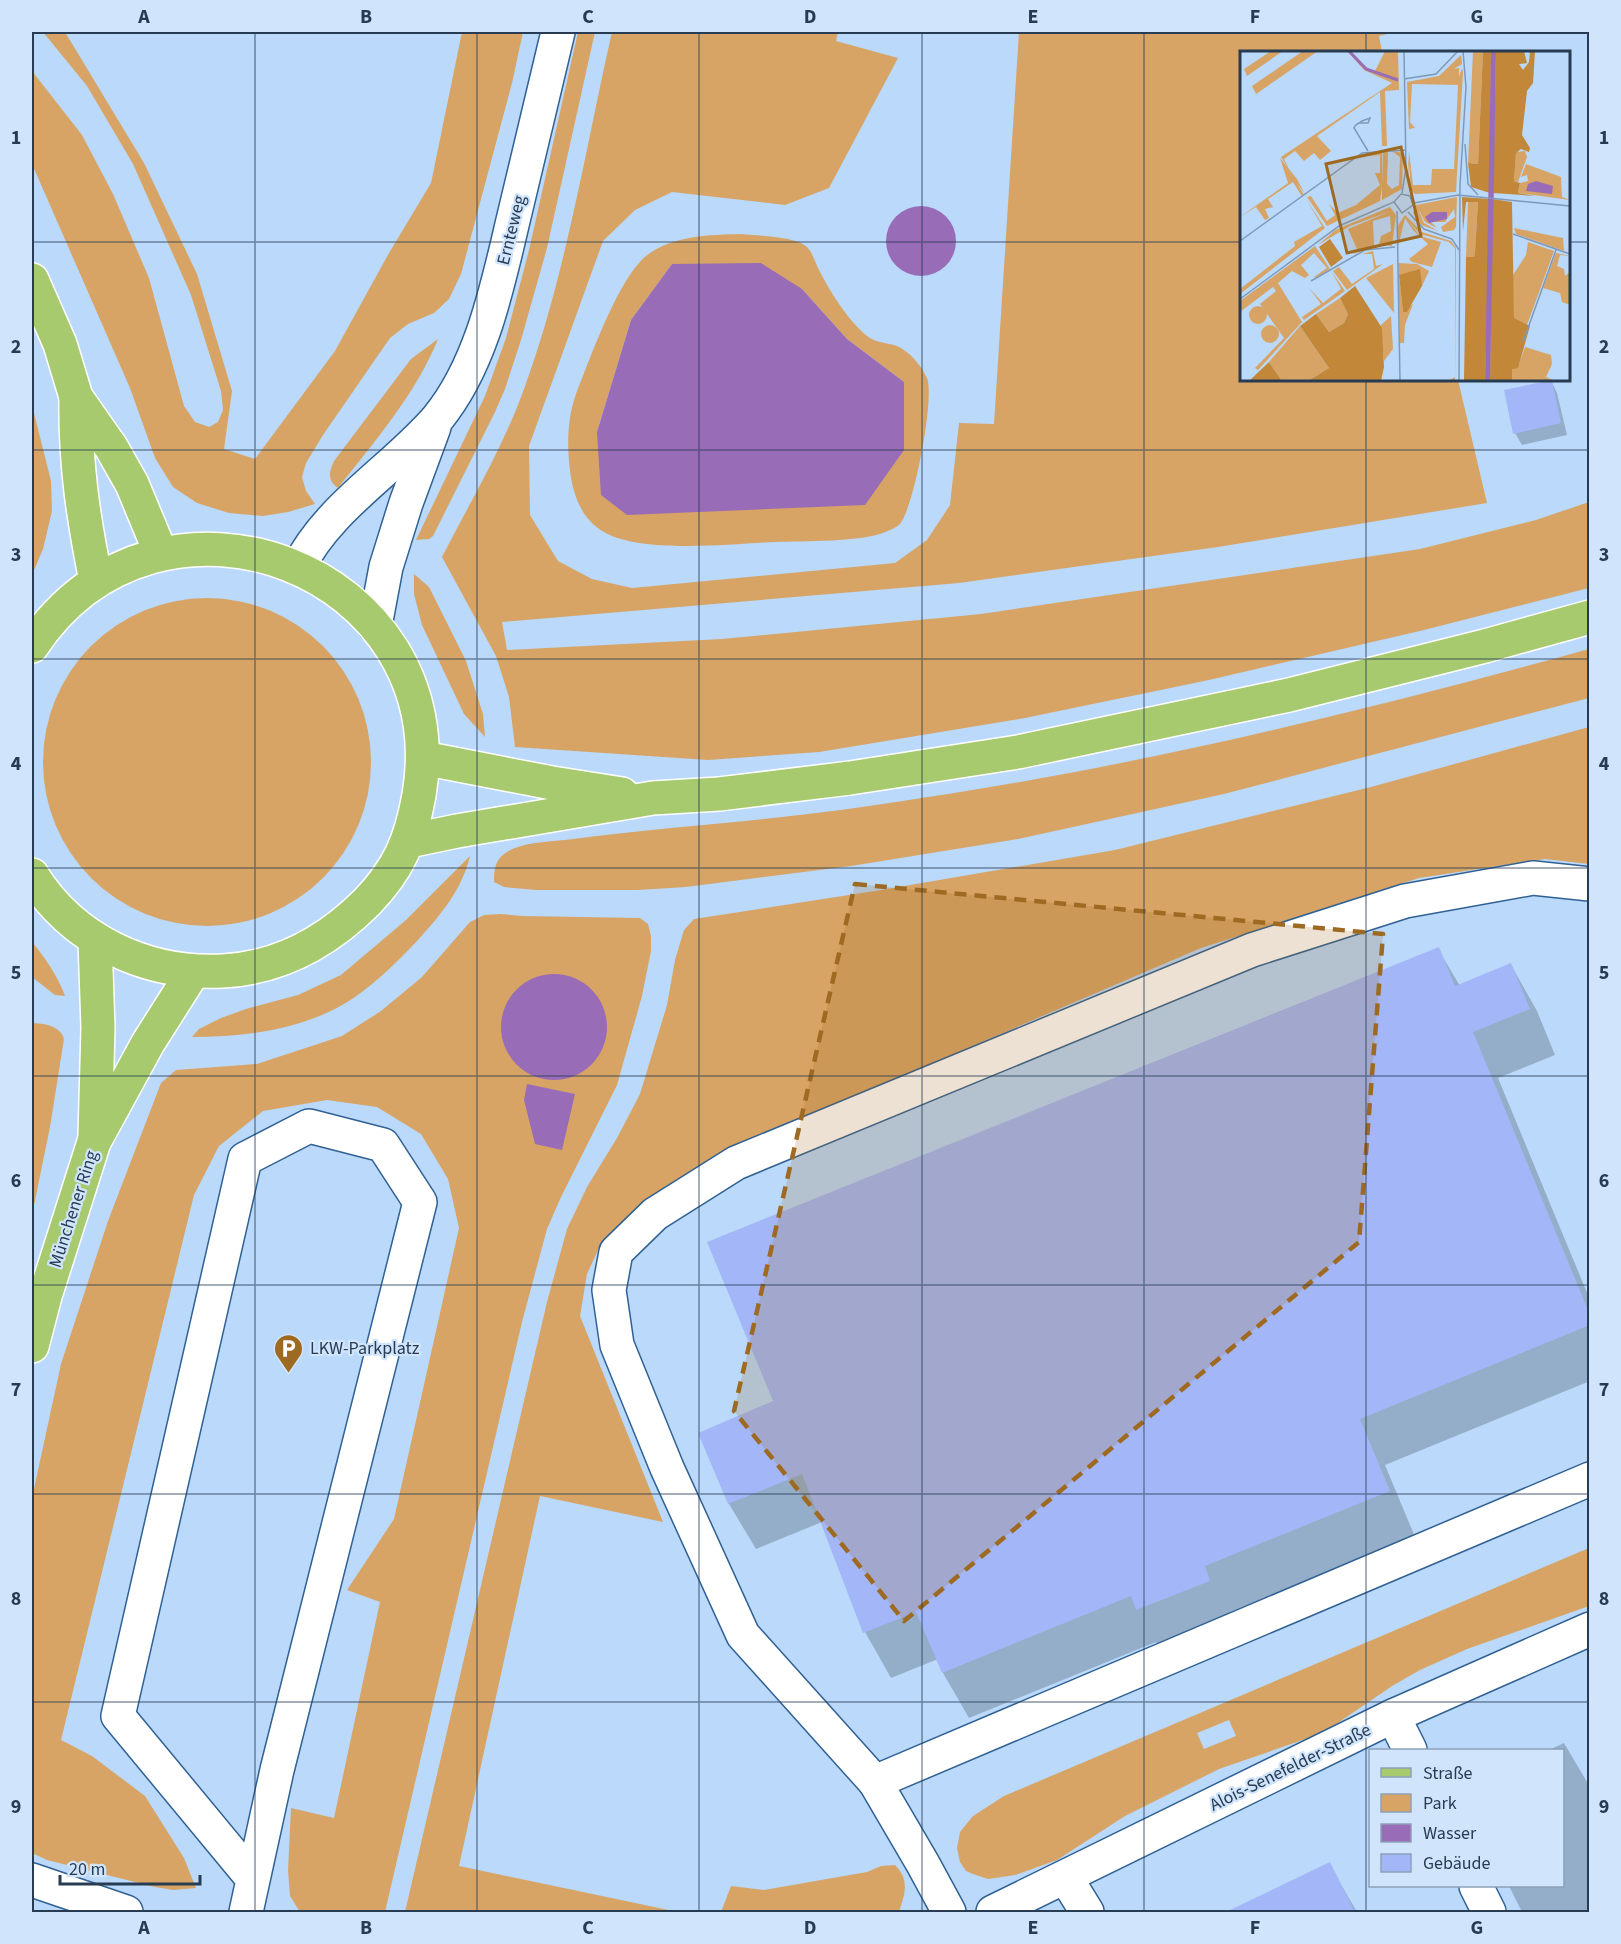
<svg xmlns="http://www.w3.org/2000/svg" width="1621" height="1944" viewBox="0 0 1621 1944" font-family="'Source Sans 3',sans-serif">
  <rect width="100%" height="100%" fill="#bad9fb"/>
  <!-- green -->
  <g fill="#d7a466" fill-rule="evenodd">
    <path d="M 43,32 L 65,32 L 144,163 L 197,274 L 232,391 L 224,449 L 255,459 L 335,351 L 389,253 L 431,183 L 462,32 L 523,32 L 512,83 L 461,274 L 449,299 L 434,313 L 408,324 L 390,338 L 323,435 L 306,463 L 302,477 L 306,491 L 315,504 L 288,512 L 263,516 L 229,513 L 197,503 L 173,487 L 155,458 L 130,388 L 32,164 L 32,71 L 82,135 L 113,194 L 149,278 L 184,406 L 195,422 L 209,427 L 218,422 L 223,410 L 221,391 L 191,295 L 133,164 L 87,86 Z"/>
    <path d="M 578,32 L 595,32 L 547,248 L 521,340 L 505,389 L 495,412 L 433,536 L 429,539 L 416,540 L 485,396 L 506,338 L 529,250 Z"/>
    <path d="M 612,32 L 838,32 L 836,41 L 898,58 L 829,188 L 785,205 L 672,192 L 635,210 L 603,241 L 529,446 L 530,515 L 558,561 L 592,579 L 632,588 L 895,563 L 927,540 L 950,505 L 959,423 L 994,424 L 1019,32 L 1395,32 L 1379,36 L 1382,52 L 1242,52 L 1242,380 L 1458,380 L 1487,503 L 1218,547 L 959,583 L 502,622 L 507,650 L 722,639 L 981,614 L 1420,549 L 1536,520 L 1589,502 L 1589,588 L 1424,630 L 1209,680 L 1025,718 L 819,752 L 708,760 L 515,747 L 509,697 L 496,656 L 442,557 C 470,502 503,448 524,389 C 566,274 585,151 612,32 Z"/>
    <path d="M 742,234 C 758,236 795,236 807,247 C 813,253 816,265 820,272 C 831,293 850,324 870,338 C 878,343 889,343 897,346 C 910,352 921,365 927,378 C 935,398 914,507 900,524 C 897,527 889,531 885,532 C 864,542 801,541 775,542 C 731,544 641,554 604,532 C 582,520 573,495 570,471 C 567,446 567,419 576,394 C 590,359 618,279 646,256 C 673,235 710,235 742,234 ZM 672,264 L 802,289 L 847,339 L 904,382 L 904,450 L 597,432 L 631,320 Z"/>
    <path d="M 438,339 C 416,394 374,442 338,488 C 327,480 329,472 334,461 L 411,359 Z"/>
    <path d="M 32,405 L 51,481 L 52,511 L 43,549 L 35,568 L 32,573 Z"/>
    <path d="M 414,574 L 429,587 L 466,661 L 483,714 L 485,737 L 464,714 L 422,625 L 414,594 Z"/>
    <circle cx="207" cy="762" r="164"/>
    <path d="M 1589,649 L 1589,698 L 1224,794 L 1018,839 L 851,866 L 686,887 L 638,890 L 536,890 L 504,887 L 494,882 C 494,869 495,859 507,852 C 525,841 552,842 573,839 C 640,830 706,825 773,818 C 831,812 890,803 948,794 C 1165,760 1378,707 1589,649 Z"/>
    <path d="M 1589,727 L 1589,864 L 1545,859 L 1419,878 L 1201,948 L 746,1143 L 684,1177 L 623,1221 L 599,1248 L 587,1274 L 580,1316 L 663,1522 L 540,1496 L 459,1866 L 678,1912 L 405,1912 L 547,1302 L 567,1229 L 587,1187 L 617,1138 L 640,1094 L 667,1005 L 675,960 L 684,930 L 694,919 L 881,890 L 1115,850 L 1371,787 Z"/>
    <path d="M 470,856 C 462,890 440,916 417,941 C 398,961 378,981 355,997 C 308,1029 248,1037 192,1037 L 199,1029 L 221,1018 L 246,1009 L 298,995 L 341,975 L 406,920 Z"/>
    <path d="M 501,914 L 523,916 L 640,918 L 648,924 L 651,936 L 651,951 L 642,996 L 617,1085 L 561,1197 L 547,1229 L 522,1322 L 385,1912 L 300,1912 L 290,1896 L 288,1870 L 291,1808 L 334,1818 L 380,1602 L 347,1590 L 394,1519 L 459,1228 L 448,1179 L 421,1134 L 377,1107 L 327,1100 L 263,1111 L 219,1146 L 194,1195 L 61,1740 L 92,1756 L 145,1796 L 184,1858 L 196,1888 L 173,1890 L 155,1887 L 47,1860 L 32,1853 L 32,1498 L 61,1364 L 108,1221 L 161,1083 L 176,1070 L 257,1064 L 342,1036 L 381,1011 L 422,977 L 470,922 L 484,915 Z"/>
    <path d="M 32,942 C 46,959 57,975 65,996 L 55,995 L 32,977 Z"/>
    <path d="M 34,1023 C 46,1024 60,1026 64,1039 L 50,1127 L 32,1215 L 32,1024 Z"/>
    <path d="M 1589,1548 L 1589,1606 L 1467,1649 L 1420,1670 L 1392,1686 L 1323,1733 L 1219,1769 L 1125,1816 L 1057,1860 L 1015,1875 L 988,1879 L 973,1874 L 966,1871 L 960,1862 L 957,1848 L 960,1832 L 973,1816 L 1004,1796 ZM 1229,1720 L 1236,1736 L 1204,1749 L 1197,1733 Z"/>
    <path d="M 895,1865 C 910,1880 905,1894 899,1912 L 721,1912 L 731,1886 L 764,1890 L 867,1872 L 881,1866 Z"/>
  </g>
  <!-- water -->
  <g fill="#986cb6">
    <circle cx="921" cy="241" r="35"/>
    <path d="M 761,263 L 802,289 L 847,339 L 904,382 L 904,450 L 865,505 L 627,515 L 601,495 L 597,432 L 631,320 L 672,264 Z"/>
    <circle cx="554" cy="1027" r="53"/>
    <path d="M 527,1084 L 575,1094 L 562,1150 L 535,1144 L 524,1100 Z"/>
  </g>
  <!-- shadow -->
  <g fill="#0003">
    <path d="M 1551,381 L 1557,393 L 1567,435 L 1522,445 L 1515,433 Z"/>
    <path d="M 1438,949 L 1460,986 L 1511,965 L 1537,1011 L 1555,1055 L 1498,1078 L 1590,1300 L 1590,1381 L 1385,1465 L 1415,1537 L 1230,1612 L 1235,1626 L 1164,1655 L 1156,1642 L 969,1718 L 943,1673 L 938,1659 L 891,1678 L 865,1632 L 822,1522 L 756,1549 L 729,1504 L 700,1433 L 774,1402 Z"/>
    <path d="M 1564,1743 L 1590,1787 L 1590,1912 L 1522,1912 L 1509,1886 L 1562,1886 L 1562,1750 L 1549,1750 Z"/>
    <path d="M 1329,1864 L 1357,1912 L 1256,1912 L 1251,1902 Z"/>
  </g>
  <!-- building -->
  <g fill="#a3b7f8">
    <path d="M 1552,380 L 1561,423 L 1513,434 L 1504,390 Z"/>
    <path d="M 1439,947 L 1455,986 L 1511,963 L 1530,1009 L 1473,1032 L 1590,1315 L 1590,1325 L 1360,1419 L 1390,1491 L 1205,1566 L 1210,1581 L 1136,1610 L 1131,1596 L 942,1673 L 916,1612 L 863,1633 L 802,1474 L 728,1504 L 698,1433 L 773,1401 L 707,1242 Z"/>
    <path d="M 1330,1862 L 1355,1912 L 1226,1912 Z"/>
  </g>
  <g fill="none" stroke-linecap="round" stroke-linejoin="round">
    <defs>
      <g id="minor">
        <path d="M 298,568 C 328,507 394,469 437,419 C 484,362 499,278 516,208 C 530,149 544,90 558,32"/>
        <path d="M 375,626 L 386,567 L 406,503 L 434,427"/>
        <path d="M 1393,1716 L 1410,1750"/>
        <path d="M 875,1782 L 743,1635 L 667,1468 L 617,1345 L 609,1290 L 616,1252 L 655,1214 L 736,1163 L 1252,950 L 1405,901 L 1533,878 L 1590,884"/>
        <path d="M 1066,1878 L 1087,1912"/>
        <path d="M 32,1880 L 126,1912"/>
        <path d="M 1476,1886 L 1489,1912"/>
        <path d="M 246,1912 L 277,1770 L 420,1202 L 383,1145 L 309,1126 L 245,1159 L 118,1716 L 253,1879"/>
        <path d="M 949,1912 L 923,1864 L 875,1782 L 1590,1479"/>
        <path d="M 993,1912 L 1393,1716 L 1590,1629"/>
      </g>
      <g id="major">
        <path d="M 32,280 L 60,344 L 76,397 L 111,447 L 132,484 L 161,554"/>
        <path d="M 76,397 C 75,463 83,516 96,581"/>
        <path d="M 32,646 C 159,455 457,569 419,795 C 411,840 399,869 367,902 C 328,941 280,968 223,971 C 147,975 73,941 32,875"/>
        <path d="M 423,758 L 552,783 L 622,794"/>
        <path d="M 409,841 L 457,831 L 653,798 L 719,794 L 850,778 L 1018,752 L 1289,695 L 1485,646 L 1590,617"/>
        <path d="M 95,1136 L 98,1028 L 95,940"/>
        <path d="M 32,1346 L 45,1296 L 94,1142 L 148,1043 L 193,972"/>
      </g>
    </defs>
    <!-- minor casing -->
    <use href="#minor" stroke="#306193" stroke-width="36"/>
    <!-- major casing -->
    <use href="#major" stroke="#fff" stroke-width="36"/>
    <!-- minor -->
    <use href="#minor" stroke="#fff" stroke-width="33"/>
    <!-- major -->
    <use href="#major" stroke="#a6ca6d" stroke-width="33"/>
  </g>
  <!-- marked area -->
  <path fill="#9e6a21" fill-opacity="0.2" stroke="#9e6a21" stroke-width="4.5" stroke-dasharray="12 8" stroke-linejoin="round" d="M 855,884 L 1383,934 L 1359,1242 L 904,1621 L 734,1411 Z"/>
  <!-- grid -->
  <path fill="none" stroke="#273c53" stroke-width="1.5" stroke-opacity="0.55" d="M 255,32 L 255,1912M 477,32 L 477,1912M 699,32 L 699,1912M 922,32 L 922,1912M 1144,32 L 1144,1912M 1366,32 L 1366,52M 32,242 L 1242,242M 1568,242 L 1590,242M 1366,380 L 1366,1912M 32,450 L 1590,450M 32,659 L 1590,659M 32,868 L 1590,868M 32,1076 L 1590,1076M 32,1285 L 1590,1285M 32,1494 L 1590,1494M 32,1702 L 1590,1702"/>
  <!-- icons -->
  <defs>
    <symbol id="parking-pin" viewBox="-11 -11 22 30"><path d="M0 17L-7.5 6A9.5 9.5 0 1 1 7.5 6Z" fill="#9e6a21" stroke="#d0e5fc"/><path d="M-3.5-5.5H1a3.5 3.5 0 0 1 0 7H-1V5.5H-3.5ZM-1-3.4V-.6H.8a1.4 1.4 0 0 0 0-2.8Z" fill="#fff"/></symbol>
  </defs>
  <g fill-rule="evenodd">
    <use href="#parking-pin" x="272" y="1332" width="33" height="45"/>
  </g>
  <g text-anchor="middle" stroke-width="4.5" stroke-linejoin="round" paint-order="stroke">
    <!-- street labels -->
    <g font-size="18" fill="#273c53" stroke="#d0e5fc">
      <text transform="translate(511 230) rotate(-76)" y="6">Ernteweg</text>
      <text transform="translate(73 1209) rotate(-72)" y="6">Münchener Ring</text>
      <text transform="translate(1290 1767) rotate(-26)" y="6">Alois-Senefelder-Straße</text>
    </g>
    <!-- poi labels -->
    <g font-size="18" fill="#273c53" stroke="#d0e5fc" text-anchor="start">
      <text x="310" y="1354">LKW-Parkplatz</text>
    </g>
  </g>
  <!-- overview -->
  <g transform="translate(1240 51)">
    <rect width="330" height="330" fill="#bad9fb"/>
    <path d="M 31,0 L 43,0 L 7,25 L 4,18 ZM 63,0 L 78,0 L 16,43 L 12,35 ZM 107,0 L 134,22 L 145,0 L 158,0 L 159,39 L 145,40 L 147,95 L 142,95 L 140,41 L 77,85 L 91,100 L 80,109 L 74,102 L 64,110 L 55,100 L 44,108 L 50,120 L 41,106 L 152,32 L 124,19 ZM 233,0 L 243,0 L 238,113 L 228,112 ZM 221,4 L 222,13 L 214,18 L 219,17 L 219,26 L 222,17 L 223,21 L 216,141 L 175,143 L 171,139 L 169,113 L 167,138 L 169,100 L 173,134 L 191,134 L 192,118 L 214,118 L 218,34 L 172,33 L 170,71 L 175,77 L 169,78 L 167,31 L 199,25 ZM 142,99 L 142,134 L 143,100 L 148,101 L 147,133 L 152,138 L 159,134 L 160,106 L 152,100 L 163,102 L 162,138 L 142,149 L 142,135 L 140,150 L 87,175 L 67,146 L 71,145 L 87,170 L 95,164 L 89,153 L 98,162 L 116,154 L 140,134 L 135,122 L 140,122 L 140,104 L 120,106 ZM 285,100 L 287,106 L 278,131 L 274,130 L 276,101 ZM 40,107 L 57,128 L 65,143 L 57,132 L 64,144 L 61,144 L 53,131 L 28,148 L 33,156 L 25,158 L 29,167 L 25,169 L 16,156 L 0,166 L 48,132 ZM 286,113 L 321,126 L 322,146 L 330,149 L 278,142 L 280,132 L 288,130 L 287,124 L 281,126 ZM 217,146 L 216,176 L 214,179 L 203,181 L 201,176 L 215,166 L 214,158 L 205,171 L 191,171 L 197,177 L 185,171 L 178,157 L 184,172 L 198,180 L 181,174 L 173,162 L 176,154 ZM 66,148 L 85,177 L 0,243 L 0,238 L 55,195 L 54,191 L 82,175 ZM 234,150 L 238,150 L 235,201 L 234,206 L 226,206 L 228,151 ZM 150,156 L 156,164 L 152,195 L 139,194 L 141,185 L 151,180 L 150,165 L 133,170 L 134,196 L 113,203 L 117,198 L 108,178 L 151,160 L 110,175 L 78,194 L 95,179 ZM 165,164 L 182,181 L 211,190 L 216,197 L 215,329 L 210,329 L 215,326 L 215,197 L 209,191 L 180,183 L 167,168 L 180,185 L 201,191 L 192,216 L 172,211 L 169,208 L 188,193 L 173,179 L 165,167 L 157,200 L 157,176 ZM 274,177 L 323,187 L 324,200 L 276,183 ZM 288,191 L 314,200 L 287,274 L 274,268 L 273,240 L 273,224 L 286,204 ZM 75,195 L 90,218 L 77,226 L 74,226 L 87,217 L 74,202 L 61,214 L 69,224 L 65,227 L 52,220 L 38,232 L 62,271 L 18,319 L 15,317 L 44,287 L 20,253 L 36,240 L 33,236 L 0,261 L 0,250 ZM 133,200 L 136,215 L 143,213 L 107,239 L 93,220 L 99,216 L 112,233 L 134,218 L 132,203 L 122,203 ZM 316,202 L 330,205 L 320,204 L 317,215 L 324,218 L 325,225 L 330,221 L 330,254 L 322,251 L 320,242 L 303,237 ZM 158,212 L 177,213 L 189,220 L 182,235 L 159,224 L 163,261 L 173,253 L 165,274 L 164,292 L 160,292 ZM 153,213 L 154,262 L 126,227 ZM 92,221 L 105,240 L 64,269 L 62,266 L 81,253 L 69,237 L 83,252 L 101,238 ZM 100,247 L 108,263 L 104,272 L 89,281 L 76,263 ZM9 264a9 9 0 1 1 18 0a9 9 0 1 1-18 0ZM 151,265 L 153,298 L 144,310 L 141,274 ZM21 283a9 9 0 1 1 18 0a9 9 0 1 1-18 0ZM 60,275 L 89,317 L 68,330 L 42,330 L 29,311 ZM 285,296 L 311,304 L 312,313 L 306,326 L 315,330 L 272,330 L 272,317 L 278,316 Z" fill="#d7a466"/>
    <path d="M 243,0 L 251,0 L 250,142 L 231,136 L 228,112 L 238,113 ZM 256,0 L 284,0 L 287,12 L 279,13 L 283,19 L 289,11 L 290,0 L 295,0 L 293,32 L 287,40 L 282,84 L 290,97 L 289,101 L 281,98 L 276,102 L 274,130 L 280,132 L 278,142 L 295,145 L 253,142 ZM 222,146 L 250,148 L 245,330 L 224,330 L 226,206 L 234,206 L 235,201 L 238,151 L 226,151 L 223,180 ZM 252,148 L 272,151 L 274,267 L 290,275 L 278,317 L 272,318 L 272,330 L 250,330 ZM 90,188 L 103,207 L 91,216 L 79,196 ZM 180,218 L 182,235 L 167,261 L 163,261 L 159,224 ZM 115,235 L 142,277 L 144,316 L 141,330 L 68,330 L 89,317 L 60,275 L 76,263 L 89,281 L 104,272 L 108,263 L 100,247 ZM 29,311 L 42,330 L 10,330 L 10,329 Z" fill="#c28738"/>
    <path d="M 251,0 L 256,0 L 254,129 L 250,330 L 245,330 ZM 296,130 L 313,135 L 312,143 L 286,140 L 288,133 ZM 192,161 L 207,161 L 207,168 L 189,172 L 185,166 Z" fill="#986cb6"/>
    <path fill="none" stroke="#986cb6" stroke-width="3" d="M 109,0 L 126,18 L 158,29"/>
    <path fill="none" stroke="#7f9ab8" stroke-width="1.5" d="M 164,28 L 196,23 L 218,0M 119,72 L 128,72 L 130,67 L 122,70 L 119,72 L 117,73 L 115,75 L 114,77 L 128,100M 225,93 L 228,133 L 238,144M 162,142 L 166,117 L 164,0M 174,152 L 218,144 L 330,155M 157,160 L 160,330M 168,161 L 184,178 L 212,188 L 219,199M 273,183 L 330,203M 0,190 L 122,102 L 165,99M 71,230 L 125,199 L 155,196M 0,248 L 99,175 L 154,151 L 161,143 L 170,145 L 173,154 L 162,162 L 154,151M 283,291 L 316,199M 219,330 L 220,134 L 226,36 L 223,0"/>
    <path fill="#9e6a21" fill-opacity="0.15" stroke="#9e6a21" stroke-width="3" d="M 161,96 L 181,185 L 107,202 L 86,113 Z"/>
    <rect width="330" height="330" fill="none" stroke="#273c53" stroke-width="3"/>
  </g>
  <!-- border -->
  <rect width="1621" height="1944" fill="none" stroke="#d0e5fc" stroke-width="66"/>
  <!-- legend -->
  <rect x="1369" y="1749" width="195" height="138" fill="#d0e5fc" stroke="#8ca1b8" stroke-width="1.5"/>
  <rect x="1381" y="1768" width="30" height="9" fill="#a6ca6d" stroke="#8ca1b8" stroke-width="1.5"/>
  <text x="1423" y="1779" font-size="18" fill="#273c53">Straße</text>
  <rect x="1381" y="1794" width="30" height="18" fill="#d7a466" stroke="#8ca1b8" stroke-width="1.5"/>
  <text x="1423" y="1809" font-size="18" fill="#273c53">Park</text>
  <rect x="1381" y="1824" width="30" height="18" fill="#986cb6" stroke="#8ca1b8" stroke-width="1.5"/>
  <text x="1423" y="1839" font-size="18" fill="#273c53">Wasser</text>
  <rect x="1381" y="1854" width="30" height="18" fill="#a3b7f8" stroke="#8ca1b8" stroke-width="1.5"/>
  <text x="1423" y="1869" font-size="18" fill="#273c53">Gebäude</text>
  <!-- scale -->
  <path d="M60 1875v9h140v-9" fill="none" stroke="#273c53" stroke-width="3"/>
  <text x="69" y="1875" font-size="18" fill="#273c53" stroke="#d0e5fc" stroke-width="4.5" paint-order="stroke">20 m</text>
  <rect x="33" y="33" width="1555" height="1878" fill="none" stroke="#273c53" stroke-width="2"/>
  <g font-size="20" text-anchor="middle" font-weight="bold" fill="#273c53">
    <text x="144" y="23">A</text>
    <text x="366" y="23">B</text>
    <text x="588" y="23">C</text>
    <text x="810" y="23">D</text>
    <text x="1033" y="23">E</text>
    <text x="1255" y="23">F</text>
    <text x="1477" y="23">G</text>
    <text x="16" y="144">1</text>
    <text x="1604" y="144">1</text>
    <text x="16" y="353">2</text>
    <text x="1604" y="353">2</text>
    <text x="16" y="561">3</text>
    <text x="1604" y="561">3</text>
    <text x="16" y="770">4</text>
    <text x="1604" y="770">4</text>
    <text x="16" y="979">5</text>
    <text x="1604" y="979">5</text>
    <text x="16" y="1187">6</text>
    <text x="1604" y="1187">6</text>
    <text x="16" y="1396">7</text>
    <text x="1604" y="1396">7</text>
    <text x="16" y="1605">8</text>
    <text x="1604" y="1605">8</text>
    <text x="16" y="1813">9</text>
    <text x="1604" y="1813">9</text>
    <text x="144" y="1934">A</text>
    <text x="366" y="1934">B</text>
    <text x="588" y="1934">C</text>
    <text x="810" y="1934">D</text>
    <text x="1033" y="1934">E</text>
    <text x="1255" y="1934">F</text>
    <text x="1477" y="1934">G</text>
  </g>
</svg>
